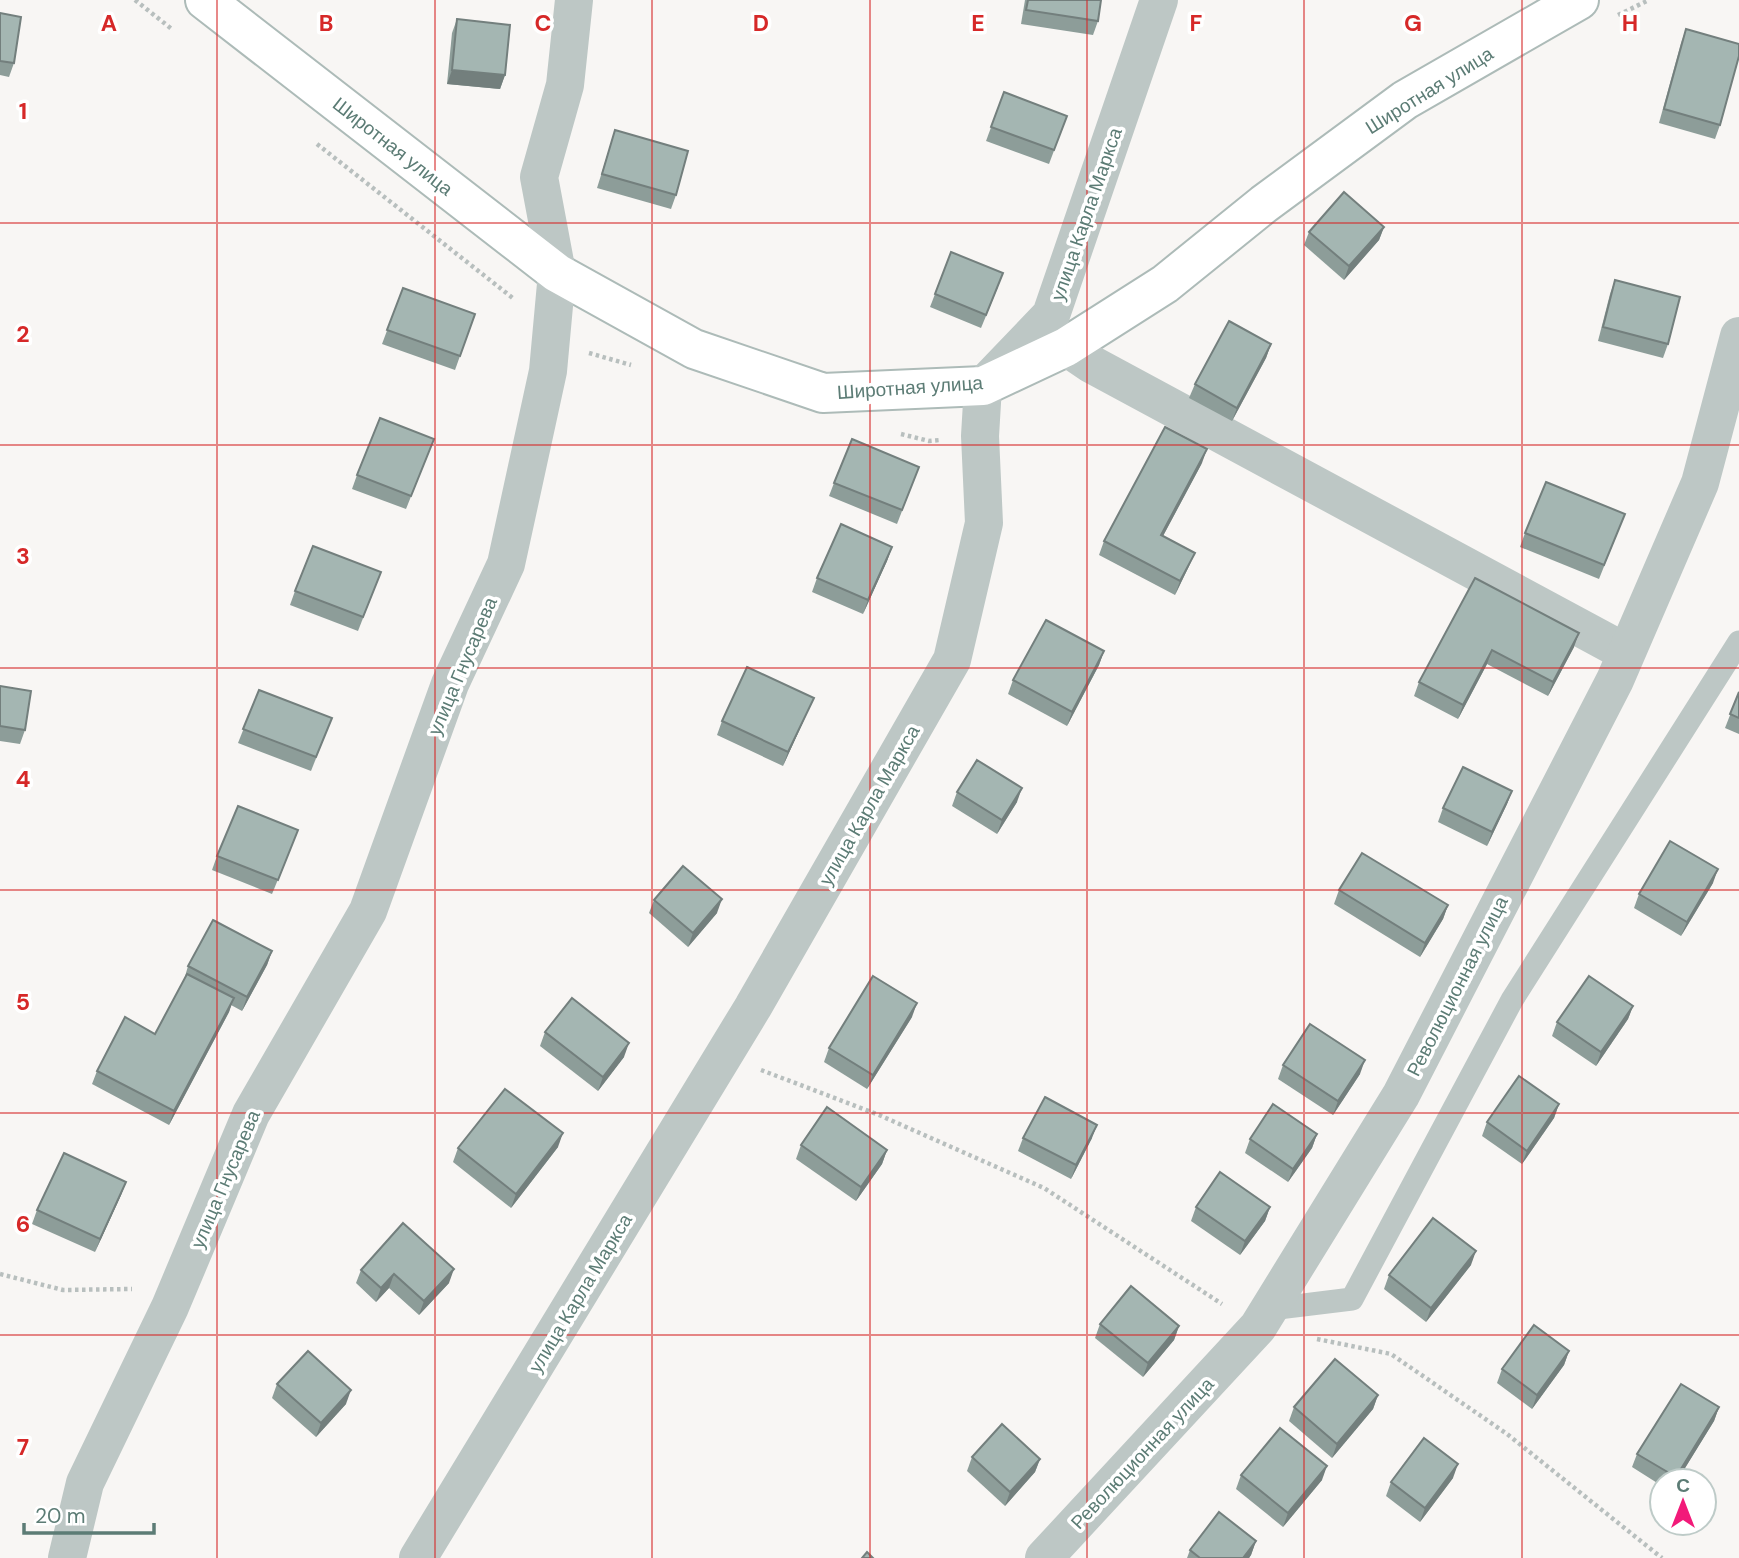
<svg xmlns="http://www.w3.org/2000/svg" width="1739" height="1558" viewBox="0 0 1739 1558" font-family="'DM Sans',sans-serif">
  <rect width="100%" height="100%" fill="#f8f6f4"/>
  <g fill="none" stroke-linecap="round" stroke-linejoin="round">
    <defs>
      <path id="secondary" d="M 205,0 L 557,273 L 694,349 L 823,393 L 983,386 L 1066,347 L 1165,284 L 1264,204 L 1405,100 L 1579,0"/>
    </defs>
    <!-- secondary casing -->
    <use href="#secondary" stroke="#adbbb8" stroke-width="42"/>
    <!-- path -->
    <g stroke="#b8bfbe" stroke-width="4.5" stroke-dasharray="3.5 3.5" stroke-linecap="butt">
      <path d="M 135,0 L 173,30"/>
      <path d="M 1618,15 L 1649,0"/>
      <path d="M 317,144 L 514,299"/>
      <path d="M 589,353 L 631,365"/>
      <path d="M 901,434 L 929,441 L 940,440"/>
      <path d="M 761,1070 L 879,1115 L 1044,1188 L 1222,1304"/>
      <path d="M 0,1274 L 63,1290 L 132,1289"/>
      <path d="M 1317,1339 L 1391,1354 L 1507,1434 L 1662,1558"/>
    </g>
    <!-- lane -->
    <path stroke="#bdc7c5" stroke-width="23" d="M 1270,1309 L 1352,1299 L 1512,1000 L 1739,642"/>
    <!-- street -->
    <g stroke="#bdc7c5" stroke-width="38">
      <path d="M 1066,347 L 1091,364 L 1625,652"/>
      <path d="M 67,1558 L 85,1483 L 170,1307 L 251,1114 L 368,911 L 450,684 L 506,564 L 548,371 L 557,273 L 539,177 L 565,85 L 574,0"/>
      <path d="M 418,1558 L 753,1007 L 952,660 L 984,523 L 980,436 L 983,386 L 1051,315 L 1159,0"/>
      <path d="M 1044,1558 L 1258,1327 L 1401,1095 L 1615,680 L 1700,483 L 1739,336"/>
    </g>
    <!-- secondary -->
    <use href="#secondary" stroke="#fff" stroke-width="38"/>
  </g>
  <!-- wall -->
  <g fill="#8d9d99">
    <path d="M 1025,0 L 1101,0 L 1098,21 L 1093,35 L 1021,24 Z"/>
    <path d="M 0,13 L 14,63 L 9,77 L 0,75 Z"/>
    <path d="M 457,19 L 505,75 L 500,89 L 447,84 L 452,33 Z"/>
    <path d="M 1686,29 L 1720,125 L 1715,139 L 1659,123 L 1681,43 Z"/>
    <path d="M 1004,92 L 1067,116 L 1049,164 L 986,141 Z"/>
    <path d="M 615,130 L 676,195 L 671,209 L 597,188 Z"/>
    <path d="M 1384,227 L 1379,240 L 1344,280 L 1304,245 L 1309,232 Z"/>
    <path d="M 1615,280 L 1668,344 L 1663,358 L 1598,341 L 1610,294 Z"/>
    <path d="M 998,287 L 981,328 L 930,307 L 935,294 Z"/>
    <path d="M 403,288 L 475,314 L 455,370 L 382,344 Z"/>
    <path d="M 1271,344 L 1266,358 L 1232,421 L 1189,398 L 1195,384 Z"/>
    <path d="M 434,439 L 406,509 L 352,489 L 357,475 Z"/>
    <path d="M 1202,463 L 1163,536 L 1195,553 L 1189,566 L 1175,595 L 1099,555 L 1104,541 Z"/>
    <path d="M 919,467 L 897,524 L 829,496 L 834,483 Z"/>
    <path d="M 1625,514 L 1599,579 L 1520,547 L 1525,533 Z"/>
    <path d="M 892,547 L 887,561 L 863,614 L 812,592 L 817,578 Z"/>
    <path d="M 381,572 L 358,631 L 290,605 L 295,591 Z"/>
    <path d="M 1475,578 L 1574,647 L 1548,696 L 1487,664 L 1458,719 L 1414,696 L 1419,682 Z"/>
    <path d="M 1104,651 L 1099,665 L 1067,726 L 1008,694 L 1013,680 Z"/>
    <path d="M 0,686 L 25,730 L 20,744 L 0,741 Z"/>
    <path d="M 259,690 L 332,718 L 311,771 L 238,743 Z"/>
    <path d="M 1739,692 L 1739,734 L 1725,728 Z"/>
    <path d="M 814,698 L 808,711 L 783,766 L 717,735 L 722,721 Z"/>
    <path d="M 1512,791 L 1507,804 L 1487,846 L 1438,822 L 1443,808 Z"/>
    <path d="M 957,792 L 1017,802 L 997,834 L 952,806 Z"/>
    <path d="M 293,843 L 272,894 L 212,870 L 217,856 Z"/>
    <path d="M 1713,883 L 1681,936 L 1634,908 L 1639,894 Z"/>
    <path d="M 1339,890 L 1448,905 L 1443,919 L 1420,957 L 1334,904 Z"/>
    <path d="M 654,900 L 717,913 L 688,947 L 649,913 Z"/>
    <path d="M 272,951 L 267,965 L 242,1011 L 231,1005 L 229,1012 L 169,1125 L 92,1084 L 97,1071 L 155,1034 L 184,980 L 188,966 Z"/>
    <path d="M 1633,1006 L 1628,1019 L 1596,1066 L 1552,1036 L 1557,1022 Z"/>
    <path d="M 912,1017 L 867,1089 L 824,1062 L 829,1048 Z"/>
    <path d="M 545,1032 L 624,1057 L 598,1091 L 540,1046 Z"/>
    <path d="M 1283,1065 L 1360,1074 L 1333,1115 L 1278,1079 Z"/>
    <path d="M 1559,1104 L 1554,1118 L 1522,1164 L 1482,1136 L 1487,1122 Z"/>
    <path d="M 1317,1134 L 1312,1148 L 1288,1182 L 1245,1153 L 1250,1139 Z"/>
    <path d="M 1023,1138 L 1092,1138 L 1071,1179 L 1018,1151 Z"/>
    <path d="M 801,1145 L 887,1150 L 882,1164 L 856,1201 L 796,1159 Z"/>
    <path d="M 558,1147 L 511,1208 L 453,1162 L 458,1148 Z"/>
    <path d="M 126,1182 L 121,1195 L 95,1252 L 32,1224 L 37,1210 Z"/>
    <path d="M 1196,1207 L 1270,1207 L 1265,1221 L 1240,1255 L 1191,1221 Z"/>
    <path d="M 1471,1265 L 1426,1322 L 1384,1289 L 1389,1275 Z"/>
    <path d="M 361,1270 L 449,1283 L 419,1315 L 389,1288 L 376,1302 L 356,1283 Z"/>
    <path d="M 1100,1324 L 1179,1326 L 1174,1340 L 1143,1377 L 1095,1338 Z"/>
    <path d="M 1569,1351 L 1564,1365 L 1532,1409 L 1497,1383 L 1502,1369 Z"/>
    <path d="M 277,1384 L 346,1404 L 316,1437 L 272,1398 Z"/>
    <path d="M 1378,1395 L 1373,1409 L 1332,1458 L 1289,1421 L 1294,1407 Z"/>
    <path d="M 1719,1407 L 1714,1421 L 1677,1481 L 1662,1481 L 1662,1486 L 1632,1467 L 1637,1454 Z"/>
    <path d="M 972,1457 L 1040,1459 L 1035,1472 L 1005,1506 L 967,1471 Z"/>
    <path d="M 1241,1475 L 1322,1480 L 1283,1527 L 1236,1489 Z"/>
    <path d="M 1453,1478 L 1420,1522 L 1386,1496 L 1391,1482 Z"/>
    <path d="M 1256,1541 L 1251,1555 L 1249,1558 L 1187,1558 L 1190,1550 Z"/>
  </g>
  <!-- shaded-wall -->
  <g fill="#737f7d">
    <path d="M 452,70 L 505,75 L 500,89 L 447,84 Z"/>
    <path d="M 1384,227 L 1379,240 L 1344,280 L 1349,266 Z"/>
    <path d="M 1271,344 L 1266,358 L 1232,421 L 1237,408 Z"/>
    <path d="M 1207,449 L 1202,463 L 1156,549 L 1161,535 Z"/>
    <path d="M 892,547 L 887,561 L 863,614 L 868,600 Z"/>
    <path d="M 1195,553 L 1189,566 L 1175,595 L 1180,581 Z"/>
    <path d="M 1579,633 L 1574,647 L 1548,696 L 1553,682 Z"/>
    <path d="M 1492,650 L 1487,664 L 1458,719 L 1463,705 Z"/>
    <path d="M 1104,651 L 1099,665 L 1067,726 L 1072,712 Z"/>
    <path d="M 814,698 L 808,711 L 783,766 L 788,752 Z"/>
    <path d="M 1022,788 L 1017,802 L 997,834 L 1002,820 Z"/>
    <path d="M 1512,791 L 1507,804 L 1487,846 L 1492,832 Z"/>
    <path d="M 1718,869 L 1713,883 L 1681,936 L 1687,922 Z"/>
    <path d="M 722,899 L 717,913 L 688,947 L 693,933 Z"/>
    <path d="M 1448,905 L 1443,919 L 1420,957 L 1425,943 Z"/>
    <path d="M 272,951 L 267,965 L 242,1011 L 247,997 Z"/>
    <path d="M 234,998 L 229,1012 L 169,1125 L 174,1111 Z"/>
    <path d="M 917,1003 L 912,1017 L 867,1089 L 873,1075 Z"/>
    <path d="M 1633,1006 L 1628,1019 L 1596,1066 L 1601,1052 Z"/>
    <path d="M 629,1043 L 624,1057 L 598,1091 L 603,1077 Z"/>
    <path d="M 1365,1060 L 1360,1074 L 1333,1115 L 1338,1101 Z"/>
    <path d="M 1559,1104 L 1554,1118 L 1522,1164 L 1527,1151 Z"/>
    <path d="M 1097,1125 L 1092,1138 L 1071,1179 L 1076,1165 Z"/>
    <path d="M 563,1133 L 558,1147 L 511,1208 L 516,1194 Z"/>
    <path d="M 1317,1134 L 1312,1148 L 1288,1182 L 1293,1169 Z"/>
    <path d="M 887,1150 L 882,1164 L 856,1201 L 861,1187 Z"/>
    <path d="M 126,1182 L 121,1195 L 95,1252 L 100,1239 Z"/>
    <path d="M 1270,1207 L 1265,1221 L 1240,1255 L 1245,1241 Z"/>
    <path d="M 1476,1251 L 1471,1265 L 1426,1322 L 1431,1308 Z"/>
    <path d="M 454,1269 L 449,1283 L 419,1315 L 424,1301 Z"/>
    <path d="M 394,1274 L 389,1288 L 376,1302 L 381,1288 Z"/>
    <path d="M 1179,1326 L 1174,1340 L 1143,1377 L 1148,1363 Z"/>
    <path d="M 1569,1351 L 1564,1365 L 1532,1409 L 1537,1395 Z"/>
    <path d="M 351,1390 L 346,1404 L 316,1437 L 321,1423 Z"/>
    <path d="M 1378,1395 L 1373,1409 L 1332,1458 L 1337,1444 Z"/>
    <path d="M 1719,1407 L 1714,1421 L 1677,1481 L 1674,1481 Z"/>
    <path d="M 1040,1459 L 1035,1472 L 1005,1506 L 1010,1492 Z"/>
    <path d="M 1458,1464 L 1453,1478 L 1420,1522 L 1425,1508 Z"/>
    <path d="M 1327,1466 L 1322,1480 L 1283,1527 L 1288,1513 Z"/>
    <path d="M 1256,1541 L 1251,1555 L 1249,1558 L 1243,1558 Z"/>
  </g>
  <!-- building -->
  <g fill="#a4b6b2" stroke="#737f7d" stroke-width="2">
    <path d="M 1028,0 L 1101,0 L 1098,21 L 1026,10 Z"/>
    <path d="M 0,13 L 21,17 L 14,63 L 0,61 Z"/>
    <path d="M 457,19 L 510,25 L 505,75 L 452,70 Z"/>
    <path d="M 1686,29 L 1739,44 L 1739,56 L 1720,125 L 1664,109 Z"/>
    <path d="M 1004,92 L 1067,116 L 1054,150 L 991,127 Z"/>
    <path d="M 615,130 L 688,151 L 676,195 L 602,174 Z"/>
    <path d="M 1344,192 L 1384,227 L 1349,266 L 1309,232 Z"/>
    <path d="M 951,252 L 1003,273 L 986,315 L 935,294 Z"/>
    <path d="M 1615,280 L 1680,297 L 1668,344 L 1603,327 Z"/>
    <path d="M 403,288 L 475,314 L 460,356 L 387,330 Z"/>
    <path d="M 1229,321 L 1271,344 L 1237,408 L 1195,384 Z"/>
    <path d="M 380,418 L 434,439 L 411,496 L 357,475 Z"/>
    <path d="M 1165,427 L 1207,449 L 1161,535 L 1195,553 L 1180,581 L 1104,541 Z"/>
    <path d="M 852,439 L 919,467 L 902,510 L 834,483 Z"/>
    <path d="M 1546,482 L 1625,514 L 1604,565 L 1525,533 Z"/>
    <path d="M 841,524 L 892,547 L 868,600 L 817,578 Z"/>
    <path d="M 313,546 L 381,572 L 363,617 L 295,591 Z"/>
    <path d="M 1475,578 L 1579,633 L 1553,682 L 1492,650 L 1463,705 L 1419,682 Z"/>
    <path d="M 1046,620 L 1104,651 L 1072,712 L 1013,680 Z"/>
    <path d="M 747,667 L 814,698 L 788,752 L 722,721 Z"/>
    <path d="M 0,686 L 31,691 L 25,730 L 0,726 Z"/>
    <path d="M 259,690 L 332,718 L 316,757 L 243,729 Z"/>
    <path d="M 1739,692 L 1739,718 L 1730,714 Z"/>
    <path d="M 977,760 L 1022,788 L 1002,820 L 957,792 Z"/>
    <path d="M 1463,767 L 1512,791 L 1492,832 L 1443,808 Z"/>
    <path d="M 238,806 L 298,830 L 278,880 L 217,856 Z"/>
    <path d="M 1670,841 L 1718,869 L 1687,922 L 1639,894 Z"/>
    <path d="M 1362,853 L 1448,905 L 1425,943 L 1339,890 Z"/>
    <path d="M 683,866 L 722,899 L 693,933 L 654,900 Z"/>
    <path d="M 213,920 L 272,951 L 247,997 L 188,966 Z"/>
    <path d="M 187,974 L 234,998 L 174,1111 L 97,1071 L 125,1017 L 155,1034 Z"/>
    <path d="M 873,976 L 917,1003 L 873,1075 L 829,1048 Z"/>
    <path d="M 1589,976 L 1633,1006 L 1601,1052 L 1557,1022 Z"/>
    <path d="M 572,998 L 629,1043 L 603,1077 L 545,1032 Z"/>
    <path d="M 1310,1024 L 1365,1060 L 1338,1101 L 1283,1065 Z"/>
    <path d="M 1519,1076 L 1559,1104 L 1527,1151 L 1487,1122 Z"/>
    <path d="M 505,1089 L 563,1133 L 516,1194 L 458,1148 Z"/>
    <path d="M 1045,1097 L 1097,1125 L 1076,1165 L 1023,1138 Z"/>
    <path d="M 1273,1104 L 1317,1134 L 1293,1169 L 1250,1139 Z"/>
    <path d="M 827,1107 L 887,1150 L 861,1187 L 801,1145 Z"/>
    <path d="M 64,1153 L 126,1182 L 100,1239 L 37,1210 Z"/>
    <path d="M 1220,1172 L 1270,1207 L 1245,1241 L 1196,1207 Z"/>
    <path d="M 1433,1218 L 1476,1251 L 1431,1308 L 1389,1275 Z"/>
    <path d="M 403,1223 L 454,1269 L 424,1301 L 394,1274 L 381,1288 L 361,1270 Z"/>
    <path d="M 1131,1286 L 1179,1326 L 1148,1363 L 1100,1324 Z"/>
    <path d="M 1534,1325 L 1569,1351 L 1537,1395 L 1502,1369 Z"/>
    <path d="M 308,1351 L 351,1390 L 321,1423 L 277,1384 Z"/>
    <path d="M 1335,1359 L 1378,1395 L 1337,1444 L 1294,1407 Z"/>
    <path d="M 1681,1384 L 1719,1407 L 1676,1477 L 1637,1454 Z"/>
    <path d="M 1002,1424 L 1040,1459 L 1010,1492 L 972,1457 Z"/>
    <path d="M 1280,1428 L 1327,1466 L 1288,1513 L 1241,1475 Z"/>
    <path d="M 1424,1438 L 1458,1464 L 1425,1508 L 1391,1482 Z"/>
    <path d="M 1219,1512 L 1256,1541 L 1243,1558 L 1200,1558 L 1190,1550 Z"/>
    <path d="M 867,1552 L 873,1558 L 862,1558 Z"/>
  </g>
  <!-- grid -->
  <path fill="none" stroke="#d62828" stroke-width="2" stroke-opacity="0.55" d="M 217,0 L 217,1558M 435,0 L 435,1558M 652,0 L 652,1558M 870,0 L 870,1558M 1087,0 L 1087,1558M 1304,0 L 1304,1558M 1522,0 L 1522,1558M 0,223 L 1739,223M 0,445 L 1739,445M 0,668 L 1739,668M 0,890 L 1739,890M 0,1113 L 1739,1113M 0,1335 L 1739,1335"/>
  <g text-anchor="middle" stroke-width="7" stroke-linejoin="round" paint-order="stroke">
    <!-- street labels -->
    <g font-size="19" fill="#5c7c75" stroke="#fff">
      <text transform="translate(1429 90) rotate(-32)" y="7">Широтная улица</text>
      <text transform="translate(393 146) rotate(38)" y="7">Широтная улица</text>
      <text transform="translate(1086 214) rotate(-71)" y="7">улица Карла Маркса</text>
      <text transform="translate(910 387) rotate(-4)" y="7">Широтная улица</text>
      <text transform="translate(462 666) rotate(-67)" y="7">улица Гнусарева</text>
      <text transform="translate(869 805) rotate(-60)" y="7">улица Карла Маркса</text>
      <text transform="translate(1457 986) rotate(-63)" y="7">Революционная улица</text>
      <text transform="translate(225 1179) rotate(-67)" y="7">улица Гнусарева</text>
      <text transform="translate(580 1293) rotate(-59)" y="7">улица Карла Маркса</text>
      <text transform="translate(1142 1453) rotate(-47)" y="7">Революционная улица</text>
    </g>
  </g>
  <g font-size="23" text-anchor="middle" font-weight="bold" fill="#d62828" stroke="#fff" stroke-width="7" stroke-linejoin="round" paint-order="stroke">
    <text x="109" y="31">A</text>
    <text x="326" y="31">B</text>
    <text x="543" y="31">C</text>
    <text x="761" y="31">D</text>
    <text x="978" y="31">E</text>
    <text x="1196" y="31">F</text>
    <text x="1413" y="31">G</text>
    <text x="1630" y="31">H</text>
    <text x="23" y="119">1</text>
    <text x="23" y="342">2</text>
    <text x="23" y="564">3</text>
    <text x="23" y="787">4</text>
    <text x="23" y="1010">5</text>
    <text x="23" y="1232">6</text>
    <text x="23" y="1455">7</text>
  </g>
  <!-- north arrow -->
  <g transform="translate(1683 1502)"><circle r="33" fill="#ffffff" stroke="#becbc8" stroke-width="2"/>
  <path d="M0-5L12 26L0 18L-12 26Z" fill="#f21a79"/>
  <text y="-10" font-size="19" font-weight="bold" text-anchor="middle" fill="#5c7c75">С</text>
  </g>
  <!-- scale -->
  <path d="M24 1523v10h130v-10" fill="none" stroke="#5c7c75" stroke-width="3.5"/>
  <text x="35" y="1523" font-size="21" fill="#5c7c75" stroke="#ffffff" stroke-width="5" paint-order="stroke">20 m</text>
</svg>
